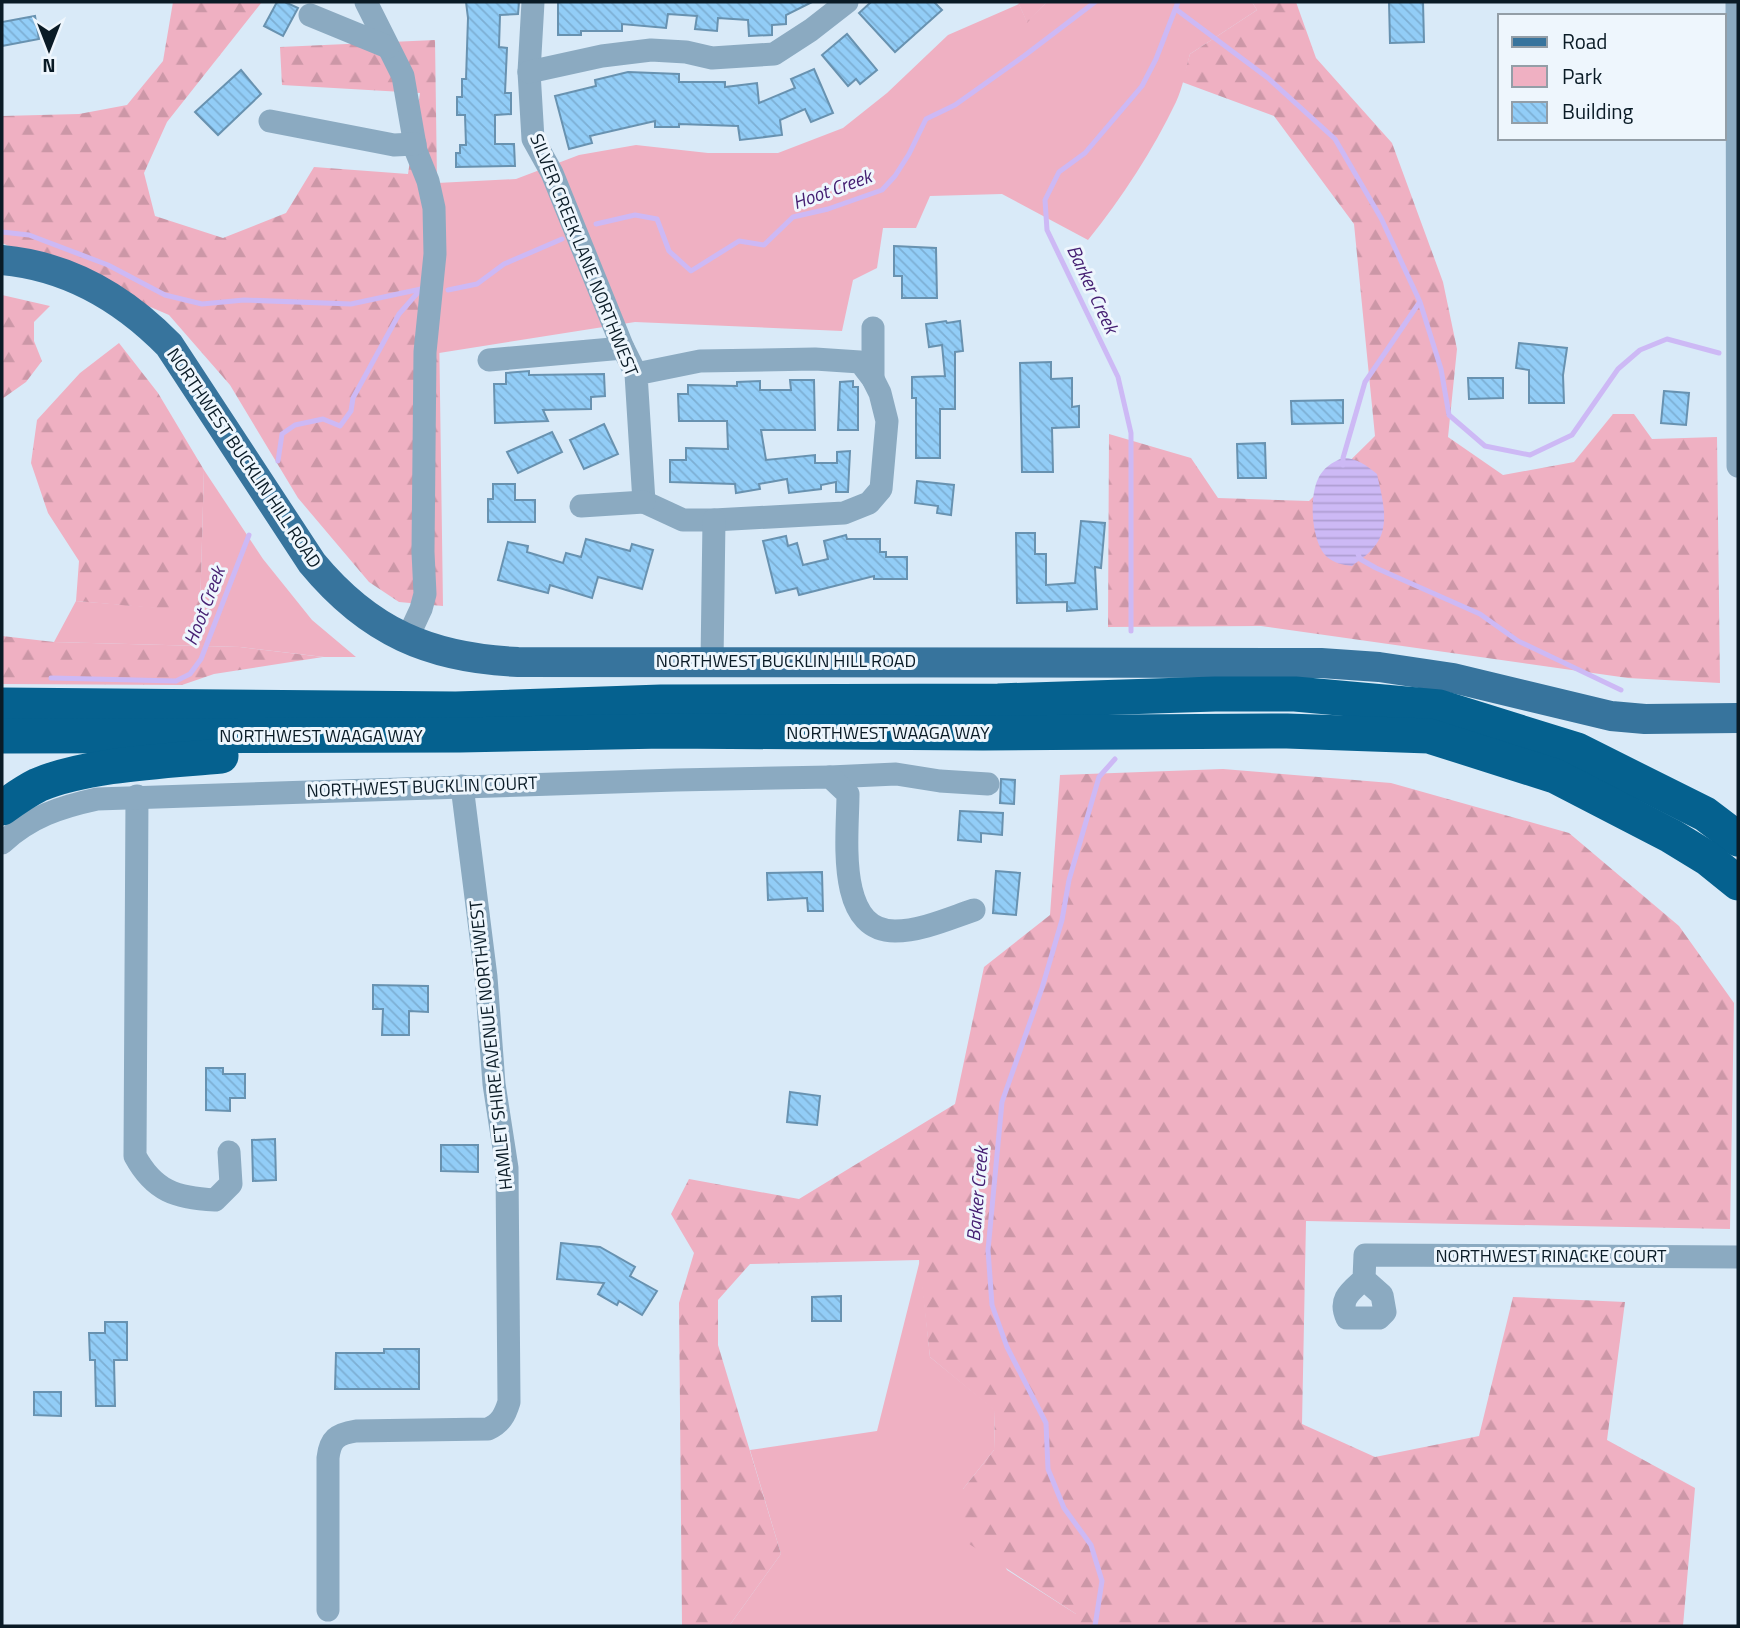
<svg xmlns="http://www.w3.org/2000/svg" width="1740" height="1628" viewBox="0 0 1740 1628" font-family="'Titillium Web',sans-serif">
  <defs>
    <pattern id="forest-firs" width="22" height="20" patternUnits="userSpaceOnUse" patternTransform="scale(1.75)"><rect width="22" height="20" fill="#efb0c2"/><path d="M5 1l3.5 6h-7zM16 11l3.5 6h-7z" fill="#cc97a7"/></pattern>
    <pattern id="water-rules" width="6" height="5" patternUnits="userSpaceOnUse" patternTransform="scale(1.75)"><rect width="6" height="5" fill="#cdb9f5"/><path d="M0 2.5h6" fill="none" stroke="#af9ed2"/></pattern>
    <pattern id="building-back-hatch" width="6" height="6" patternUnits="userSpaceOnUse" patternTransform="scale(1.75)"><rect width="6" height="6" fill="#92cdf7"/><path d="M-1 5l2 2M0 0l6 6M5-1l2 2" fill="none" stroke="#7dafd4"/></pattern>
  </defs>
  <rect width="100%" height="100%" fill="#d9eaf8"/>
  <!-- green -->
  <g fill="#efb0c2">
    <path d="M 1047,2 L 1252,2 L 1257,10 L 1190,54 C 1186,69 1183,87 1176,102 C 1153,150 1122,198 1088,240 L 1002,194 L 930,196 L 916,228 L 883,228 L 877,268 L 853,280 L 842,331 L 635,322 L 439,353 L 437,183 L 516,179 L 579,155 L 636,145 L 708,153 L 778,153 L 843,128 L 887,93 L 948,35 L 1019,4 L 1027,22 Z"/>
    <path d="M 204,470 L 263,559 L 312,620 L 356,657 L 324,657 L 240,647 L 54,642 L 76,601 L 200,611 Z"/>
    <path d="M 920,1260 L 930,1357 L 995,1410 L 994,1450 L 963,1489 L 1007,1570 L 1076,1614 L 1076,1626 L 729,1626 L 781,1554 L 750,1450 L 877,1431 Z"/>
  </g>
  <!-- forest -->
  <g fill="url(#forest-firs)">
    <path d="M 173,2 L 262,2 L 167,122 L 144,173 L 155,216 L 223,238 L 286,213 L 314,167 L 408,174 L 420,93 L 282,85 L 280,47 L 435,40 L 443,606 L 399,602 L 369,582 L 298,498 L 230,385 L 169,315 L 2,243 L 2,116 L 79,114 L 127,105 L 163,61 Z"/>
    <path d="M 1018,2 L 1047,2 L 1027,23 Z"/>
    <path d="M 1252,2 L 1296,2 L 1316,58 L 1392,143 L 1443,282 L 1457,349 L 1448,437 L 1503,475 L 1574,462 L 1613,414 L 1634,414 L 1652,439 L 1717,437 L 1720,683 L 1628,678 L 1261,626 L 1108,627 L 1109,434 L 1191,458 L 1218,498 L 1309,501 L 1375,436 L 1354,224 L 1274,116 L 1182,82 L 1190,54 L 1257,10 Z"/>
    <path d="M 2,295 L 50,306 L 34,322 L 34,341 L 42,361 L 26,382 L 2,399 Z"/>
    <path d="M 119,343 L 158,393 L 204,470 L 200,612 L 76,601 L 79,561 L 48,513 L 31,463 L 37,420 L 80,373 Z"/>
    <path d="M 2,636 L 54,642 L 240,647 L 323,657 L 214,674 L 182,685 L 2,684 Z"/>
    <path d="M 1223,769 L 1391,783 L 1569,833 L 1679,926 L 1734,1003 L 1730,1229 L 1306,1221 L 1302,1424 L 1375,1457 L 1479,1436 L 1513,1297 L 1625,1302 L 1607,1440 L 1695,1488 L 1683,1626 L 1076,1626 L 1076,1614 L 960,1538 L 963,1489 L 994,1450 L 995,1411 L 930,1357 L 919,1260 L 750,1264 L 718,1300 L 718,1345 L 781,1554 L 729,1626 L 682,1626 L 679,1303 L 694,1253 L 671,1214 L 689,1179 L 799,1199 L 955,1104 L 984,967 L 1050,915 L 1060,775 Z"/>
  </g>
  <!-- water -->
  <path fill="url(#water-rules)" d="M 1343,458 C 1357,458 1366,465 1377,474 C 1382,497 1392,528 1373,548 C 1368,555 1359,560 1352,566 C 1343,565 1334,563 1327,557 C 1311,542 1309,497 1318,479 C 1323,468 1332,462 1343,458 Z"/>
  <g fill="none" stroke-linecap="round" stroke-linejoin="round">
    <!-- stream -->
    <g stroke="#cdb9f5" stroke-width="5">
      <path d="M 1177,10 L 1268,78 L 1335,139 L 1381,218 L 1420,302 L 1441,369 L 1449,415 L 1485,446 L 1530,455 L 1572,435 L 1618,369 L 1640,350 L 1667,339 L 1719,353"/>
      <path d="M 596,224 L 635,215 L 657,219 L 669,251 L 691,271 L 739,241 L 764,245 L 793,217 L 828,209 L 882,190 L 895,176 L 909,154 L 926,119 L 955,105 L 1024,56 L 1095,2"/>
      <path d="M 2,232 L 29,235 L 108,265 L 165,295 L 202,304 L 244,300 L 351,304 L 421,289"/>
      <path d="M 448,290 L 477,284 L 504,264 L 562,239"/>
      <path d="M 278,461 L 282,434 L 295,425 L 323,419 L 340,426 L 351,411 L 353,398 L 399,314 L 421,289"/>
      <path d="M 1343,465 L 1343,458 L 1365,382 L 1419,303"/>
      <path d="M 1358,554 L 1360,559 L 1376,568 L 1480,614 L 1518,641 L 1621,690"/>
      <path d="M 1131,631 L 1131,433 L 1118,377 L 1047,230 L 1045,200 L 1059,172 L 1085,153 L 1142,86 L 1156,59 L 1178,2"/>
      <path d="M 51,678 L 176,681 L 190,674 L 201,659 L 249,535"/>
      <path d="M 1095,1626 L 1102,1581 L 1091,1545 L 1064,1508 L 1048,1469 L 1046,1423 L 1007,1347 L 992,1305 L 988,1250 L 1002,1102 L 1042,988 L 1062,920 L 1069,880 L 1099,777 L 1115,759"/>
    </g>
  </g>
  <!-- building -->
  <g fill="url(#building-back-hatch)" stroke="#6892b0" stroke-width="2">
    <path d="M 277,2 L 285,2 L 298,8 L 283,36 L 264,26 Z"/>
    <path d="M 466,2 L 519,2 L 518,14 L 500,15 L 499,47 L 507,48 L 505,93 L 511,93 L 511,114 L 495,115 L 495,144 L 514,144 L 515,166 L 456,167 L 456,153 L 460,153 L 460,145 L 466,145 L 465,115 L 457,115 L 457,97 L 462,97 L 462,79 L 466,79 L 468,18 Z"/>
    <path d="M 558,2 L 812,2 L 786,15 L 786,24 L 772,25 L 772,35 L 749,36 L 748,20 L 718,18 L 717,31 L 695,29 L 697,16 L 668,14 L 666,28 L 622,24 L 622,31 L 581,31 L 581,35 L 558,35 Z"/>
    <path d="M 871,2 L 934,2 L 942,10 L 895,52 L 859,13 Z"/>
    <path d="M 1389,2 L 1423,2 L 1424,42 L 1390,43 Z"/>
    <path d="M 35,16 L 39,39 L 2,46 L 2,22 Z"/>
    <path d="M 847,34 L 877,70 L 860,84 L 856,79 L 848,86 L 822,55 Z"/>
    <path d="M 814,69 L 833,113 L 811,122 L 805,109 L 780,120 L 782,135 L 740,140 L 738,126 L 679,124 L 679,127 L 655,127 L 655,121 L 590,136 L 592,143 L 569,149 L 555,96 L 596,86 L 595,80 L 628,72 L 679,74 L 679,82 L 725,82 L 725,87 L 757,83 L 759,103 L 795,88 L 791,79 Z"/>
    <path d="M 241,70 L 261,94 L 218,135 L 195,112 Z"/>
    <path d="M 894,246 L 936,248 L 937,298 L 902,298 L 902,276 L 894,276 Z"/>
    <path d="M 946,321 L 947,323 L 960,321 L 963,351 L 955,352 L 955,409 L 940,409 L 940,458 L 916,458 L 916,398 L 912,398 L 912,377 L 945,376 L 942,345 L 929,347 L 926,324 Z"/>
    <path d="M 1519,343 L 1567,348 L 1563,375 L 1564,403 L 1529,403 L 1529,370 L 1516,368 Z"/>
    <path d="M 1051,362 L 1051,379 L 1072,378 L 1072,407 L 1079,406 L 1079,427 L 1052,428 L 1053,472 L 1022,472 L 1020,363 Z"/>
    <path d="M 529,371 L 529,375 L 604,374 L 605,396 L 591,397 L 591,409 L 543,410 L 548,421 L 495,423 L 494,384 L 506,384 L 506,373 Z"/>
    <path d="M 1468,378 L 1503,378 L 1503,398 L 1469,399 Z"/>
    <path d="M 790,380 L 814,380 L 815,430 L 761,430 L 766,460 L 815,455 L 815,463 L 837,463 L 837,452 L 850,451 L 848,492 L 836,492 L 836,482 L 821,485 L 821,489 L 789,493 L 787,479 L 759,484 L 760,489 L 736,493 L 735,484 L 670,482 L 670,460 L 686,460 L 686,448 L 728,449 L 727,421 L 679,421 L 678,394 L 688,394 L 688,385 L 737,386 L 737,382 L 760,381 L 760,390 L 791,390 Z"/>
    <path d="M 853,381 L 853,387 L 858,387 L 858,430 L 838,430 L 840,382 Z"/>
    <path d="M 1664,391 L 1689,393 L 1686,425 L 1661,423 Z"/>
    <path d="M 1343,400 L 1343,423 L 1292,424 L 1291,401 Z"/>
    <path d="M 604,424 L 618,454 L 584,469 L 570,440 Z"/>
    <path d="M 552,432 L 562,452 L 518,473 L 507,452 Z"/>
    <path d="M 1265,443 L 1266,478 L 1238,478 L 1237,444 Z"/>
    <path d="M 917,481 L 954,485 L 951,515 L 937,513 L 938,506 L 915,503 Z"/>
    <path d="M 493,484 L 515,484 L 515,500 L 535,500 L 535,522 L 488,522 L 488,499 L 493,499 Z"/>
    <path d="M 1081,521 L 1105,523 L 1101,568 L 1095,567 L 1097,609 L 1067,611 L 1067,602 L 1017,603 L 1016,533 L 1035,533 L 1035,554 L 1046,554 L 1046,585 L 1075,583 Z"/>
    <path d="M 846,535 L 847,539 L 880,539 L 880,552 L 886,552 L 886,557 L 907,557 L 907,579 L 874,579 L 874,576 L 799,595 L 797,588 L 776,593 L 763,541 L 786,536 L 788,546 L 797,543 L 803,565 L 828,559 L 824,541 Z"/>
    <path d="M 586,539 L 630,551 L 632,544 L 653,550 L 642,589 L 598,577 L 592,598 L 550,585 L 548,593 L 498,580 L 508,542 L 528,546 L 527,552 L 563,563 L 566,553 L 581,557 Z"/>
    <path d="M 1001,779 L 1015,780 L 1014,804 L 1000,803 Z"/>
    <path d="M 960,811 L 1003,813 L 1002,835 L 981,833 L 981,842 L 958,840 Z"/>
    <path d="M 996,871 L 1020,873 L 1016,915 L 993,913 Z"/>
    <path d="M 822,872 L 823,911 L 808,911 L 807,898 L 768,900 L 767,873 Z"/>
    <path d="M 373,985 L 428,986 L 428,1012 L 409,1011 L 409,1035 L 382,1035 L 383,1009 L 373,1009 Z"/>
    <path d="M 206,1068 L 223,1068 L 223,1074 L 245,1074 L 245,1098 L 230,1098 L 230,1111 L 206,1110 Z"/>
    <path d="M 790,1092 L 820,1096 L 817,1125 L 787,1122 Z"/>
    <path d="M 275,1139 L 276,1180 L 253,1181 L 252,1140 Z"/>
    <path d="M 441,1145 L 478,1145 L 478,1172 L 441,1171 Z"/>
    <path d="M 561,1243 L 600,1247 L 635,1267 L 630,1276 L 657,1291 L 642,1315 L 619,1301 L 617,1305 L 598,1294 L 604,1283 L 557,1279 Z"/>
    <path d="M 841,1296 L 841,1321 L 812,1321 L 812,1297 Z"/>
    <path d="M 105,1322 L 127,1322 L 127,1360 L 114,1360 L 115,1406 L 96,1406 L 95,1360 L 90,1360 L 89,1333 L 105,1333 Z"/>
    <path d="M 384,1349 L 419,1349 L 419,1389 L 335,1389 L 336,1353 L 384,1353 Z"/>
    <path d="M 34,1392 L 61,1392 L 61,1416 L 34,1415 Z"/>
  </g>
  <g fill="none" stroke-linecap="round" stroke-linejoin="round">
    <!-- minor -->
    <g stroke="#8baac1" stroke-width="23">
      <path d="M 366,2 L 403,76 L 416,151 L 428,181 L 434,208 L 435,254 L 425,352 L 423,552 L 425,594 L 421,609 L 407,639"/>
      <path d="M 533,2 L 529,72 L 533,139 L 552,173 L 623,348 L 636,374 L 644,502 L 683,520 L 714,520 L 844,513 L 869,503 L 881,489 L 887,421 L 880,393 L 873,379 L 860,362 L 815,359 L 700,361 L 636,374"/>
      <path d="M 1737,2 L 1738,466"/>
      <path d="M 310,15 L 388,47"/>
      <path d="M 529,72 L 602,56 L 651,50 L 686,52 L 712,58 L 774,54 L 811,30 L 847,2"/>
      <path d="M 270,121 L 394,145 L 415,144"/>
      <path d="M 489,360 L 623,348"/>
      <path d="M 873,379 L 873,328"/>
      <path d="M 581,506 L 644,502"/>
      <path d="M 712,662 L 714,520"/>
      <path d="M 830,777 L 896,774 L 940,781 L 988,784"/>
      <path d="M 137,796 L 135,1156 C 154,1191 176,1198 215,1200 L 231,1184 L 229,1152"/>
      <path d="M 2,843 C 30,817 60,807 97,799 L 676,780 L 830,777 L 848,794 C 848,835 835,931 895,931 C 921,931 950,918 974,910"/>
      <path d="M 1364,1279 L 1382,1295 L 1385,1312 L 1379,1318 L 1347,1318 C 1338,1299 1351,1291 1364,1279 L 1365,1255 L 1738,1257"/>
      <path d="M 328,1610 L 328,1458 C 330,1439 337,1434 356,1431 L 488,1429 C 501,1423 505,1415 509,1402 L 507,1168 L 494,1084 L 486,977 L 462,786"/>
    </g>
    <!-- major -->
    <path stroke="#37749d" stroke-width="30" d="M 2,260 C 68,266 124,299 169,345 L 312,563 C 369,632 430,658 518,662 L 1321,663 L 1379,667 L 1453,678 L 1611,716 L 1645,719 L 1738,718"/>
    <!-- highway -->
    <g stroke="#05618f" stroke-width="35">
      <path d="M 2,705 L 456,709 L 661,702 L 998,701 L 1215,694 L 1295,694 L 1439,707 L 1577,750 L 1705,814 L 1738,839"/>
      <path d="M 2,736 L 460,735 L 664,731 L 983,733 L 1287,731 L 1429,736 L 1555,776 L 1671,836 L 1707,858 L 1738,883"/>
      <path d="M 2,808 C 13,800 26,791 38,785 C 87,764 168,761 221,756"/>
    </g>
  </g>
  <g text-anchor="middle" stroke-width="6" stroke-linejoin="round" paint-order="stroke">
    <!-- street labels -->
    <g font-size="18" fill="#0a1b26" stroke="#eef6fd">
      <text transform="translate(584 255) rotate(68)" y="6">SILVER CREEK LANE NORTHWEST</text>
      <text transform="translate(244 458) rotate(56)" y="6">NORTHWEST BUCKLIN HILL ROAD</text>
      <text x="786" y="667">NORTHWEST BUCKLIN HILL ROAD</text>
      <text x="888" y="739">NORTHWEST WAAGA WAY</text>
      <text x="321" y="742">NORTHWEST WAAGA WAY</text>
      <text transform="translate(422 787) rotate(-2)" y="6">NORTHWEST BUCKLIN COURT</text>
      <text transform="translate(491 1045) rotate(-96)" y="6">HAMLET SHIRE AVENUE NORTHWEST</text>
      <text x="1551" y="1262">NORTHWEST RINACKE COURT</text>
    </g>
    <!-- water labels -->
    <g font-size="19" font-style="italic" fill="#462073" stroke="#eef6fd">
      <text transform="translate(832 189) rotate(-20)" y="7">Hoot Creek</text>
      <text transform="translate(1093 289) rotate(65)" y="7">Barker Creek</text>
      <text transform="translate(204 606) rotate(-69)" y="7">Hoot Creek</text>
      <text transform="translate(977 1194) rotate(-85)" y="7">Barker Creek</text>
    </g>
  </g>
  <!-- border -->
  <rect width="1740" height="1628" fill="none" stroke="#0a1b26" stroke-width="7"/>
  <!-- legend -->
  <rect x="1498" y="14" width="228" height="126" fill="#eef6fd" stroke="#939ea7" stroke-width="2"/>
  <rect x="1512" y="37" width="35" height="10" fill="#37749d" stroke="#939ea7" stroke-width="2"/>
  <text x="1562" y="49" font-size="21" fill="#0a1b26">Road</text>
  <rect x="1512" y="66" width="35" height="21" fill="#efb0c2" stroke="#939ea7" stroke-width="2"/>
  <text x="1562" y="84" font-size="21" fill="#0a1b26">Park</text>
  <rect x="1512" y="102" width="35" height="21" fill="url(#building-back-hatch)" stroke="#939ea7" stroke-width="2"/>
  <text x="1562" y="119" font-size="21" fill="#0a1b26">Building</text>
  <!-- north arrow -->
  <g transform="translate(49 49) rotate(180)" stroke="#eef6fd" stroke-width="5" paint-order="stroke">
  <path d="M0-5L12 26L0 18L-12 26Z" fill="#0a1b26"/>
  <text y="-10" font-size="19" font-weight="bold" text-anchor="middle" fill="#0a1b26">N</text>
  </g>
</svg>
